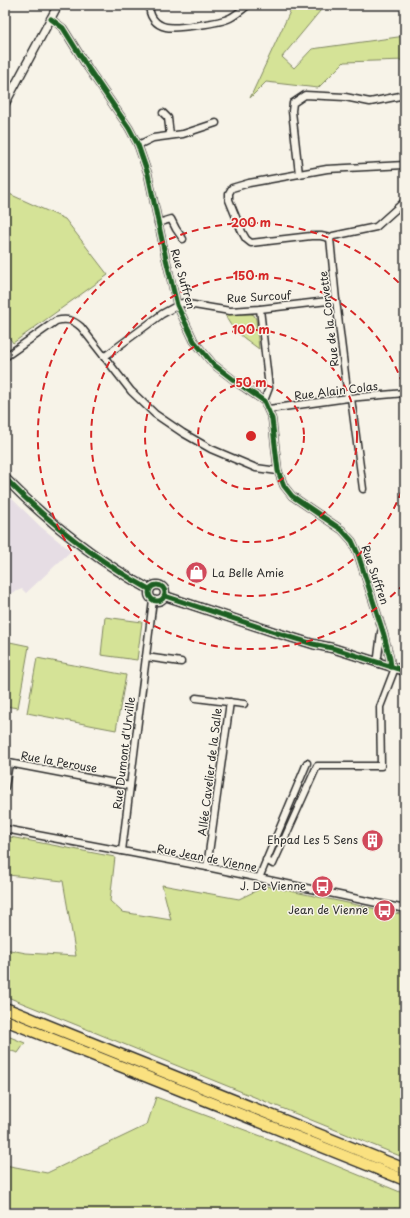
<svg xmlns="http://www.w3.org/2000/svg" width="410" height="1218" viewBox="0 0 410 1218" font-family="'Playpen Sans',sans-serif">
  <rect width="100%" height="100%" fill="#f7f3e8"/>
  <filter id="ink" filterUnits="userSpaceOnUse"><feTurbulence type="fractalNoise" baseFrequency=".025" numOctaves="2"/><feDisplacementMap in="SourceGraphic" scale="8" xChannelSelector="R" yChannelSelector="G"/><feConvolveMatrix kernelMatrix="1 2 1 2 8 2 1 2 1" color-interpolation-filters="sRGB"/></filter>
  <g filter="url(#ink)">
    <!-- built -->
    <path fill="#e6dde4" d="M 5,492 L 41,527 L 71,551 L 26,593 L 22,589 L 5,596 Z"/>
    <!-- green -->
    <g fill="#d5e397" stroke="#808761">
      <path d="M 293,5 L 325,5 L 282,57 L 294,68 L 312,49 L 405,36 L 405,60 L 344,62 L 318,88 L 266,82 L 250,98 Z"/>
      <path d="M 5,192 L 65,219 L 108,275 L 13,343 L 5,332 Z"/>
      <path d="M 225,314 L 251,314 L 254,315 L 256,319 L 259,349 C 246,339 230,330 225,314 Z"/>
      <path d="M 105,617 L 142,622 L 137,660 L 101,655 Z"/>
      <path d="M 5,641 L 29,646 L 18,708 L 5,706 Z"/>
      <path d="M 37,658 L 126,675 L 116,730 L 27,713 Z"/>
      <path d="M 5,836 L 115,857 L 110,901 L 122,912 L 171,920 L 162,885 L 239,899 L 266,886 L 405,915 L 405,1158 L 5,996 L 5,949 L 26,953 L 76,956 L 63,881 L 8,875 Z"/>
      <path d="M 5,1035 L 25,1043 L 18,1053 L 5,1049 Z"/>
      <path d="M 156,1097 L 288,1146 L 405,1194 L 405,1213 L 398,1213 L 395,1208 L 390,1213 L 5,1213 L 5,1165 L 47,1173 L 147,1125 Z"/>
    </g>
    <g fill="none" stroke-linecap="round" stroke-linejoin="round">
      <defs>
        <g id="minor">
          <path d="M 51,5 L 56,8"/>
          <path d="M 150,5 C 148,16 156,25 166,27 C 177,29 220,23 230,18 C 236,15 242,10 248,5"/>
          <path d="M 51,19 L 63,28 L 88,68 L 129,128 L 138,145 L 148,174 L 166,259 L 177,305 L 194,341 L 213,364 L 239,384 L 264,401 L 272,419 L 278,471 L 284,486 L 292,496 L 342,530 L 352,541 L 358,554 L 384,635 L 390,659 L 391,667"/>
          <path d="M 163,113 L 168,118 L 170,135"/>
          <path d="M 138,145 L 153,138 L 183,134 L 216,123"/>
          <path d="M 299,174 L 292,111 L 293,103 L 305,95 L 345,97 L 370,102 L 405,95"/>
          <path d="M 158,223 L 171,219 L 176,229 L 183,239"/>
          <path d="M 330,238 L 321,236 L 311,236 L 251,243 L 246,239 L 242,232 L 229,200 L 229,193 L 232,188 L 249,183 L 327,169 L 405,165"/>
          <path d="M 330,238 L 336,300 L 348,398"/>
          <path d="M 330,238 L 333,236 L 376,227 L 405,201"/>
          <path d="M 260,309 L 269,388 L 264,401"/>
          <path d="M 5,357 L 56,321 C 67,318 73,320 81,327 L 131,391 L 155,414 L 183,433 L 211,449 L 256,468 L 278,471"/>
          <path d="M 104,357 L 162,314 L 182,303 L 230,311 L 260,309 L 336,300"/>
          <path d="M 351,398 L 363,489"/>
          <path d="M 269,409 L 348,398 L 405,393"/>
          <path d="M 146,657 L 181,662"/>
          <path d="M 376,662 L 378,657 L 381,632"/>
          <path d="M 196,698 L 244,704"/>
          <path d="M 5,787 L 9,763 L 130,786"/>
          <path d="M 5,829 L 207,867 L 405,909"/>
          <path d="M 122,851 L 153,600"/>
          <path d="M 266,860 L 273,864 L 317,766 L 381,766 L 380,707 L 395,668"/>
          <path d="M 207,867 L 230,702"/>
          <path d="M 259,878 L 307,763"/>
        </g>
        <path id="tertiary" d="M 5,104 L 58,5"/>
        <g id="secondary">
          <path d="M 5,478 C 47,521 96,560 149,589"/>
          <circle cx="157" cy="593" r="8"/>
          <path d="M 165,596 L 277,633 L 313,644 L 332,648 L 405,671"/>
        </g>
        <g id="trunk">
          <path d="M 5,1008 L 405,1169"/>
          <path d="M 5,1020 L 405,1180"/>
        </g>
      </defs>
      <!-- minor casing -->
      <use href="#minor" stroke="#2b2b2b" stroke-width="9"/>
      <!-- tertiary casing -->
      <use href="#tertiary" stroke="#2b2b2b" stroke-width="10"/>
      <!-- secondary casing -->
      <use href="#secondary" stroke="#2b2b2b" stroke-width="11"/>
      <!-- trunk casing -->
      <use href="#trunk" stroke="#2b2b2b" stroke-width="13"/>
      <!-- minor -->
      <use href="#minor" stroke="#f7f3e8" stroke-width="6"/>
      <!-- tertiary -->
      <use href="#tertiary" stroke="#f7f3e8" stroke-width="7"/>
      <!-- secondary -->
      <use href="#secondary" stroke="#f7f3e8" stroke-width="8"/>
      <!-- trunk -->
      <use href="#trunk" stroke="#fae180" stroke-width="10"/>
      <defs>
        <g id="cycleway">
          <path d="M 51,19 L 63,28 L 88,68 L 129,128 L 138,145 L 148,174 L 166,259 L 177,305 L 194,341 L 213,364 L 239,384 L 264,401 L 272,419 L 278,471 L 284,486 L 292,496 L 342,530 L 352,541 L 358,554 L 384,635 L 390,659 L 391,667"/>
          <path d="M 5,478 C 47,521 96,560 149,589"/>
          <circle cx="157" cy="593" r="8"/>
          <path d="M 165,596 L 277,633 L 313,644 L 332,648 L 405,671"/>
        </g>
      </defs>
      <!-- cycleway casing -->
      <use href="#cycleway" stroke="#f7f3e8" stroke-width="8"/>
      <!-- cycleway -->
      <use href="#cycleway" stroke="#1b5e20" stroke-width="5"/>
    </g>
  </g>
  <!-- distance rings -->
  <g fill="none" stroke="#d62828" stroke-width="2" stroke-dasharray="7 5">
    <circle cx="251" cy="436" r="53"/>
    <circle cx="251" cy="436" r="106"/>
    <path d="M405 480A160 160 0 1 1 405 392"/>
    <path d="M404 584A213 213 0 1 1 404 288"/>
  </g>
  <!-- icons -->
  <defs>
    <symbol id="shop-disc" viewBox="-11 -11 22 22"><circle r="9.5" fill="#d1495b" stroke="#f7f3e8"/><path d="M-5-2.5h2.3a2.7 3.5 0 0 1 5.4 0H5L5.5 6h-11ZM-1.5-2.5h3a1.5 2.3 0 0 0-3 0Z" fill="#fff"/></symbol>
    <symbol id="building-disc" viewBox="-11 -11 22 22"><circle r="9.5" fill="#d1495b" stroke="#f7f3e8"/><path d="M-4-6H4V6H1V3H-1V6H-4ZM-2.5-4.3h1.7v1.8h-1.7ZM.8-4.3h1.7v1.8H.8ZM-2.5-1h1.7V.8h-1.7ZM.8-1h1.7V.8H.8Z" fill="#fff"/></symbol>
    <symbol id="bus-disc" viewBox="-11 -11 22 22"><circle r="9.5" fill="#d1495b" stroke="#f7f3e8"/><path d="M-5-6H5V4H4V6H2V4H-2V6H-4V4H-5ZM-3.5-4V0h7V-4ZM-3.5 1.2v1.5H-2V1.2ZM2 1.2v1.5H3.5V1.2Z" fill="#fff"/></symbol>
  </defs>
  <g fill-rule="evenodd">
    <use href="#shop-disc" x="184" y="560" width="25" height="25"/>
    <use href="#building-disc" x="360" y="828" width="25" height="25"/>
    <use href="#bus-disc" x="310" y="874" width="25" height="25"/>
    <use href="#bus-disc" x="372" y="898" width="25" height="25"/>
  </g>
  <g text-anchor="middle" stroke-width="3" stroke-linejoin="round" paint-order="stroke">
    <!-- street labels -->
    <g font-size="11" fill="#2b2b2b" stroke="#f7f3e8">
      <text transform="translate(183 279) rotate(74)" y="4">Rue Suffren</text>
      <text transform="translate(259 297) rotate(-3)" y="4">Rue Surcouf</text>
      <text transform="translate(329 319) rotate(-97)" y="4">Rue de la Corvette</text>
      <text transform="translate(336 391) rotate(-7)" y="4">Rue Alain Colas</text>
      <text transform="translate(375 575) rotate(71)" y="4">Rue Suffren</text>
      <text transform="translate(124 753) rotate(-83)" y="4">Rue Dumont d'Urville</text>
      <text transform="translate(59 762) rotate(10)" y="4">Rue la Perouse</text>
      <text transform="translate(210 772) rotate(-83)" y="4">Allée Cavelier de la Salle</text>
      <text transform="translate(207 858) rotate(11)" y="4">Rue Jean de Vienne</text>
    </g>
    <!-- poi labels -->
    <g font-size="11" fill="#2b2b2b" stroke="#f7f3e8" text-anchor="end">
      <text x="212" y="577" text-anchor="start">La Belle Amie</text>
      <text x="358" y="844">Ehpad Les 5 Sens</text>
      <text x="306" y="890">J. De Vienne</text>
      <text x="368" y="914">Jean de Vienne</text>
    </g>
  </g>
  <circle cx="251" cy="436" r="6" fill="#d62828" stroke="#f7f3e8" stroke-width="2"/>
  <g font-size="12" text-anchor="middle" font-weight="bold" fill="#d62828" stroke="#f7f3e8" stroke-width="3" stroke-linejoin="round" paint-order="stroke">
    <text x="251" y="227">200 m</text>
    <text x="251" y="280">150 m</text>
    <text x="251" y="334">100 m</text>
    <text x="251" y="387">50 m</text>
  </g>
  <!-- margin -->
  <rect width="410" height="1218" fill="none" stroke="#f7f3e8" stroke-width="20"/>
  <rect x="10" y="10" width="390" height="1198" fill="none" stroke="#2b2b2b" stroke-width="1.5" filter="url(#ink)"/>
</svg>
